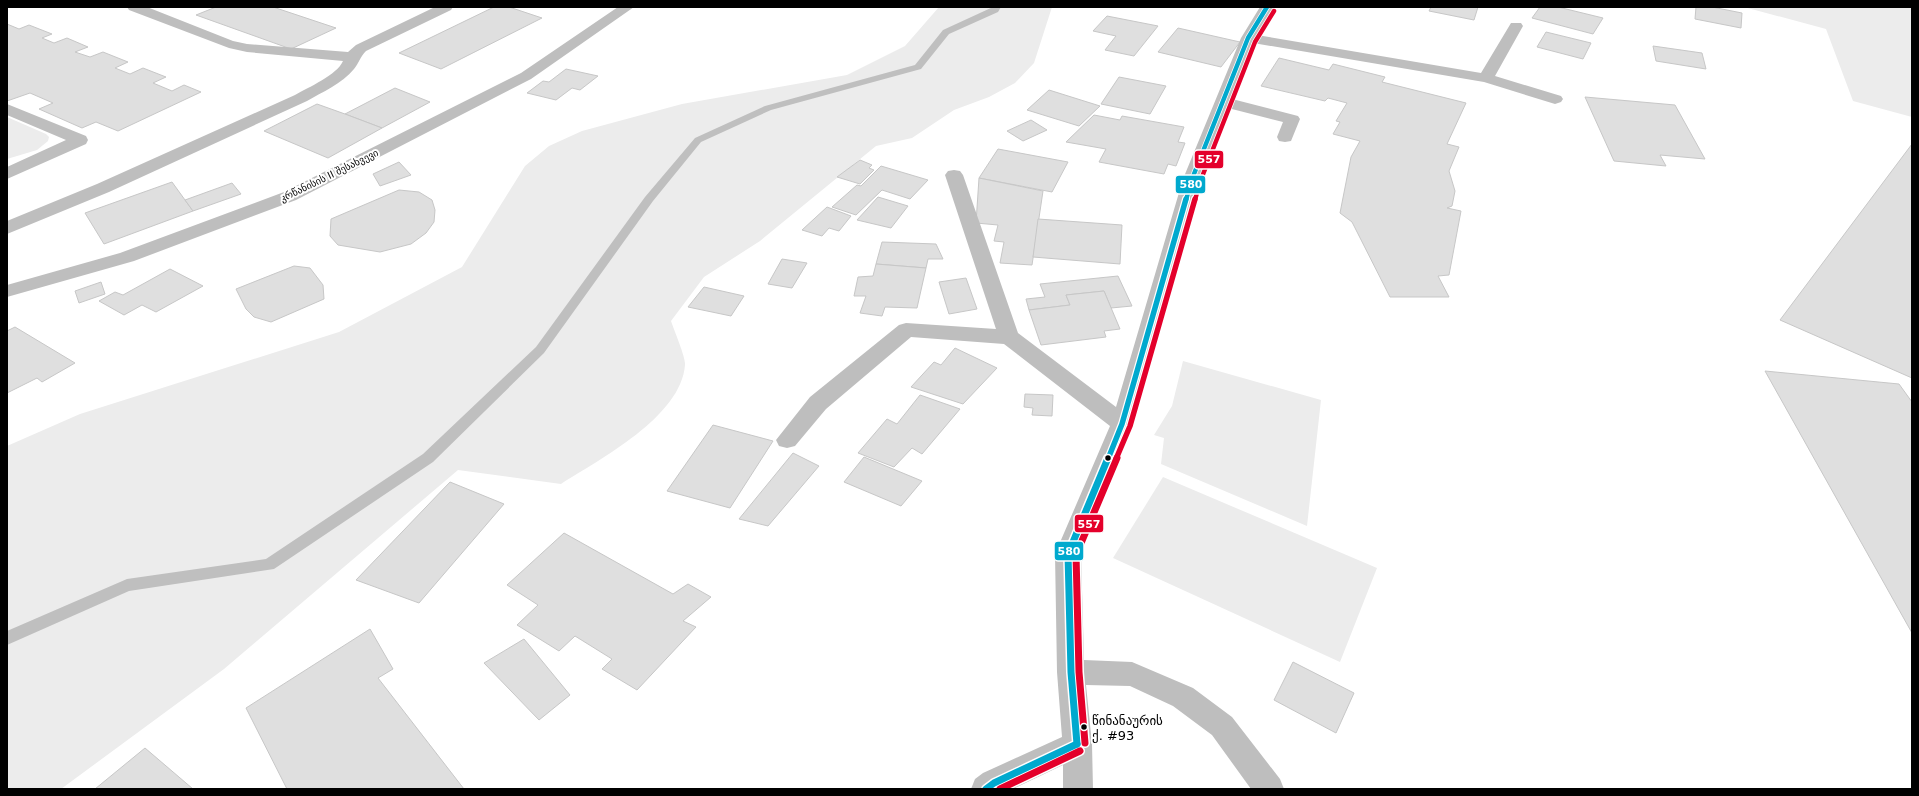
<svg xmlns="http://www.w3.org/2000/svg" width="1919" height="796" viewBox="0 0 1919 796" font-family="'DejaVu Sans','Noto Sans Georgian',sans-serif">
  <rect width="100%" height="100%" fill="#fff"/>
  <!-- green -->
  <g fill="#ececec">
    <path d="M 939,7 L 1052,7 L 1034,63 L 1015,83 L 989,97 L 954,110 L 912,138 L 876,146 L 760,241 L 704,277 L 671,321 C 674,330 686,358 685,365 C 681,417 600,459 561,484 L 458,470 L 224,669 L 61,789 L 7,789 L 7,446 L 80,414 L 339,332 L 462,267 L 525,166 L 549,146 L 582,131 L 682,104 L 847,75 L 905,46 Z"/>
    <path d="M 1744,7 L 1912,7 L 1912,117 L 1853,101 L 1826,29 Z"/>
    <path d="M 7,117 L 46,134 L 49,137 L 48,141 L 37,150 L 7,159 Z"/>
    <path d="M 1183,361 L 1321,400 L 1307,526 L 1161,464 L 1164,438 L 1154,435 L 1172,406 Z"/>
    <path d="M 1163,477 L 1377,568 L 1340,662 L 1113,558 Z"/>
  </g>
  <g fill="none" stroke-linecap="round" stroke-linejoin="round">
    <!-- stream -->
    <path fill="#bfbfbf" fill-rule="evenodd" d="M 993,7 L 1001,7 L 998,12 L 949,34 L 921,69 L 771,110 L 701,142 L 653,201 L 544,353 L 433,462 L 274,569 L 129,591 L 7,645 L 7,631 L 127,579 L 266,559 L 423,454 L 536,347 L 645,197 L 695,138 L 765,106 L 915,65 L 943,30 Z"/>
  </g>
  <!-- building -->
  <g fill="#dfdfdf" stroke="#c7c7c7">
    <path d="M 216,7 L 273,7 L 336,28 L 291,49 L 196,15 Z"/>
    <path d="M 494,7 L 509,7 L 542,18 L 441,69 L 399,53 Z"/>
    <path d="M 1431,7 L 1478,7 L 1474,20 L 1429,11 Z"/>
    <path d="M 1540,7 L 1558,7 L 1603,18 L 1593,34 L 1532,18 Z"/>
    <path d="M 1696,7 L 1712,7 L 1742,13 L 1741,28 L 1695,19 Z"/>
    <path d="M 1107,16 L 1158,26 L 1134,56 L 1105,50 L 1116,36 L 1093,31 Z"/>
    <path d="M 7,24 L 19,29 L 29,25 L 52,34 L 42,38 L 54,43 L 67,38 L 88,47 L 75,52 L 90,57 L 103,52 L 128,62 L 115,68 L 130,74 L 143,68 L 166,77 L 153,83 L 172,91 L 184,85 L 201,92 L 118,131 L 96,122 L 82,128 L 39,109 L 53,103 L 30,93 L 7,101 Z"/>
    <path d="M 1178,28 L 1240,42 L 1221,67 L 1158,52 Z"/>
    <path d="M 1546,32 L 1591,43 L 1583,59 L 1537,47 Z"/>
    <path d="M 1653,46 L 1702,53 L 1706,69 L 1656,61 Z"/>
    <path d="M 1279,58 L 1329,70 L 1333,64 L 1385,77 L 1382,82 L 1466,103 L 1447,144 L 1459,147 L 1449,171 L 1455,191 L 1452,206 L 1447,208 L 1461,211 L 1449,275 L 1438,276 L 1449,297 L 1390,297 L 1352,222 L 1340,213 L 1351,157 L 1360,141 L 1333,134 L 1340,122 L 1336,121 L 1347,103 L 1328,98 L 1325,101 L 1261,86 Z"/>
    <path d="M 566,69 L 598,76 L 580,90 L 572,88 L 556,100 L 527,93 L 543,81 L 549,82 Z"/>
    <path d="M 1119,77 L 1166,86 L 1150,114 L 1101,104 Z"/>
    <path d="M 395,88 L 430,102 L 382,128 L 345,114 Z"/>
    <path d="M 1049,90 L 1100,106 L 1079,126 L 1027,110 Z"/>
    <path d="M 1585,97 L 1675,105 L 1705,159 L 1660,155 L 1666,166 L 1614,161 Z"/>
    <path d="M 317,104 L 345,114 L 382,128 L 328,158 L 264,131 Z"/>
    <path d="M 1094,115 L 1120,120 L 1122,116 L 1184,127 L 1178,142 L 1185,143 L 1176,166 L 1168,164 L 1164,174 L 1099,162 L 1106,149 L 1066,142 Z"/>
    <path d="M 1031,120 L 1047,130 L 1023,141 L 1007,131 Z"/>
    <path d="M 1912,144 L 1912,378 L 1780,320 Z"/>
    <path d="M 998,149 L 1068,162 L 1052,192 L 979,178 Z"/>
    <path d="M 860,160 L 872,165 L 869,168 L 874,170 L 860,184 L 837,177 Z"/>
    <path d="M 399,162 L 411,175 L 380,186 L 373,174 Z"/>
    <path d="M 881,166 L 928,180 L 910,199 L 882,190 L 856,215 L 832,207 L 857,185 L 861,186 Z"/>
    <path d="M 979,178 L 1043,191 L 1032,265 L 1000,263 L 1004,242 L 994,241 L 998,225 L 976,223 Z"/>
    <path d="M 172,182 L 193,211 L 104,244 L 85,213 Z"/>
    <path d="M 232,183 L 241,194 L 193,211 L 185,200 Z"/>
    <path d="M 399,190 L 419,192 L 432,200 L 435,210 L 434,222 L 426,233 L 411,244 L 380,252 L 338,245 L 330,236 L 331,219 Z"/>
    <path d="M 878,197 L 908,206 L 891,228 L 857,220 Z"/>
    <path d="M 827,207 L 851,216 L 839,231 L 829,228 L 822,236 L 802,230 Z"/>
    <path d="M 1038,219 L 1122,225 L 1120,264 L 1033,257 Z"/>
    <path d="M 882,242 L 936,244 L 943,259 L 928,259 L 926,268 L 876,264 Z"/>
    <path d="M 782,259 L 807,263 L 792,288 L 768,284 Z"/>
    <path d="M 876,264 L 926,268 L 917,308 L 885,307 L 882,316 L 860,313 L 866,296 L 854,296 L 858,277 L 873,276 Z"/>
    <path d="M 294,266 L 310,268 L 323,285 L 324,299 L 271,322 L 254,317 L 246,309 L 236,289 Z"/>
    <path d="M 170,269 L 203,286 L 156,312 L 142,305 L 124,315 L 99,301 L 115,292 L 123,295 Z"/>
    <path d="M 1118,276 L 1132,306 L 1111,308 L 1104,291 L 1066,295 L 1070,305 L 1029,310 L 1026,299 L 1045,297 L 1040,284 Z"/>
    <path d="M 966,278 L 977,309 L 949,314 L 939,282 Z"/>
    <path d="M 101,282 L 105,294 L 79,303 L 75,291 Z"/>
    <path d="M 704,287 L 744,296 L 731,316 L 688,307 Z"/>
    <path d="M 1104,291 L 1120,329 L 1104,331 L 1106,337 L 1041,345 L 1029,310 L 1070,305 L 1066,295 Z"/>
    <path d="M 15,327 L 75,363 L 42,382 L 37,378 L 7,393 L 7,331 Z"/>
    <path d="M 955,348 L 997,368 L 963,404 L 911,387 L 934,362 L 941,365 Z"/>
    <path d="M 1765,371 L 1899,384 L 1912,402 L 1912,633 Z"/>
    <path d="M 1025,394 L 1053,395 L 1052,416 L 1032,415 L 1033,408 L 1024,407 Z"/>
    <path d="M 920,395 L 960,409 L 922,454 L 912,448 L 894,467 L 858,453 L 887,419 L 897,424 Z"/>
    <path d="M 713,425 L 773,441 L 730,508 L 667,491 Z"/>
    <path d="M 793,453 L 819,466 L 768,526 L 739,519 Z"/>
    <path d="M 864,457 L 922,481 L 901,506 L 844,482 Z"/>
    <path d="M 450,482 L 504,504 L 419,603 L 356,580 Z"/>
    <path d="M 564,533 L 673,594 L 688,584 L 711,597 L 683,621 L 696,627 L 637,690 L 602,669 L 612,659 L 575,636 L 559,651 L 517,625 L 538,605 L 507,585 Z"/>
    <path d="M 370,629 L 393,669 L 378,678 L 464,789 L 287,789 L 246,708 Z"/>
    <path d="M 524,639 L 570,695 L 539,720 L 484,663 Z"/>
    <path d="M 1293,662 L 1354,693 L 1336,733 L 1274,700 Z"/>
    <path d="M 145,748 L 193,789 L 95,789 Z"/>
  </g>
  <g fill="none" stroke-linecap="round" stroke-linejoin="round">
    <!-- minor -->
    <g fill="#bebebe" fill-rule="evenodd">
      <path d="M 127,7 L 147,7 L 233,41 L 247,44 L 348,52 L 356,45 L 435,7 L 453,7 L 451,10 L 366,51 C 360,57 359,63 354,69 C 342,84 322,92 307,101 L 109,192 L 7,234 L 7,221 L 97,184 L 295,95 C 309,87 337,75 343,61 L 247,52 L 229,48 L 129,10 Z"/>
      <path d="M 618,7 L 634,7 L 531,79 L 296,200 L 134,261 L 7,297 L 7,285 L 120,253 L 284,192 L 521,73 Z"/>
      <path d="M 1260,7 L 1274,7 L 1257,35 L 1481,73 L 1511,23 L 1521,23 L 1523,26 L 1495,76 L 1561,96 L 1563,99 L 1561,102 L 1555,104 L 1484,82 L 1253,43 L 1232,99 L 1298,116 L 1300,119 L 1291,141 L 1285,142 L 1279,141 L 1277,137 L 1283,122 L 1228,108 L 1201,179 L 1133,424 L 1081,554 L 1084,660 L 1132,662 L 1193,688 L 1232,717 L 1280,779 L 1284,789 L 1251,789 L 1212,735 L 1173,706 L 1130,686 L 1086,685 L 1092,744 L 1093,789 L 1063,789 L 1063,765 L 1013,789 L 971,789 L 975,779 L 983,773 L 1062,737 L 1057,672 L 1055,554 L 1110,426 L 1004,344 L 911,337 L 826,409 L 795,446 L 787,448 L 779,446 L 776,440 L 810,397 L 899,325 L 906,323 L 996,329 L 945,175 L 948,171 L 954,170 L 960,171 L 963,175 L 1018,333 L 1116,407 L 1183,179 L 1241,38 Z"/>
      <path d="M 7,104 L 86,136 L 88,140 L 86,144 L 7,179 L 7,167 L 66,140 L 7,115 Z"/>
    </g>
    <defs>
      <path id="bus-1-far2" d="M 1186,200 L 1192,179 L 1248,38 L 1267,7"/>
      <path id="bus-1-far1" d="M 1108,459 L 1122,424 L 1186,199"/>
      <g id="bus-1">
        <path d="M 1077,744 L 1071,672 L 1068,554 L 1108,458"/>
        <path d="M 986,789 L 994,783 L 1077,744"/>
      </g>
      <path id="bus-2-far2" d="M 1195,200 L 1200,182 L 1255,42 L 1274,11"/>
      <path id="bus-2-far1" d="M 1116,459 L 1130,426 L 1195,199"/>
      <g id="bus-2">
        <path d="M 1085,743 L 1079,672 L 1076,555 L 1117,458"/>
        <path d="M 1000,789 L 1080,751"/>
      </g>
    </defs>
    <!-- bus-1-far2 casing -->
    <use href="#bus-1-far2" stroke="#fff" stroke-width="6"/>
    <!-- bus-1-far1 casing -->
    <use href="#bus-1-far1" stroke="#fff" stroke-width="8"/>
    <!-- bus-1 casing -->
    <use href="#bus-1" stroke="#fff" stroke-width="10"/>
    <!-- bus-2-far2 casing -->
    <use href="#bus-2-far2" stroke="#fff" stroke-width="6"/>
    <!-- bus-2-far1 casing -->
    <use href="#bus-2-far1" stroke="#fff" stroke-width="8"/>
    <!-- bus-2 casing -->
    <use href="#bus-2" stroke="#fff" stroke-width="10"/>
    <!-- bus-1-far2 -->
    <use href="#bus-1-far2" stroke="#00a9ce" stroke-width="4.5"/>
    <!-- bus-1-far1 -->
    <use href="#bus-1-far1" stroke="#00a9ce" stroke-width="5.5"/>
    <!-- bus-1 -->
    <use href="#bus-1" stroke="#00a9ce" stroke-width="7"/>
    <!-- bus-2-far2 -->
    <use href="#bus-2-far2" stroke="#e4002b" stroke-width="4.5"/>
    <!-- bus-2-far1 -->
    <use href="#bus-2-far1" stroke="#e4002b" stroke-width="5.5"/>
    <!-- bus-2 -->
    <use href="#bus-2" stroke="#e4002b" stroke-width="7"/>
  </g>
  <!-- markers -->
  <g fill="#000" stroke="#fff" stroke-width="1.5">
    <circle cx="1108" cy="458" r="3.5"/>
    <circle cx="1084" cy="727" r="3.5"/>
  </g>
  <g text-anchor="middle" stroke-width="4" stroke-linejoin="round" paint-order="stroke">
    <!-- far-street labels -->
    <g font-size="10" fill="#000" stroke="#fff">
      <text transform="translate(329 175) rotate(-26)" y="4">კრწანისის II შესახვევი</text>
    </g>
    <!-- near-bus labels -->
    <g font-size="13" fill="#000" stroke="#fff" text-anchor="start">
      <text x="1092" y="725">წინანაურის<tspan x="1092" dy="15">ქ. #93</tspan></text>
    </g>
  </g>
  <g stroke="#fff" stroke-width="1.5">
    <rect x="1194" y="150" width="30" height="19" rx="4" fill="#e4002b"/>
    <rect x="1175" y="175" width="31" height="19" rx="4" fill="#00a9ce"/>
    <rect x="1074" y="514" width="30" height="19" rx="4" fill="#e4002b"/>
    <rect x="1054" y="541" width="30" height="20" rx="4" fill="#00a9ce"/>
  </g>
  <g font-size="11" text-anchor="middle" font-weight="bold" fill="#fff">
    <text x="1209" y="163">557</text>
    <text x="1191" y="188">580</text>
    <text x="1089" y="528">557</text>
    <text x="1069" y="555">580</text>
  </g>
  <!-- border -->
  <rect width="1919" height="796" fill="none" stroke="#000000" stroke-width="16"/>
</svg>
